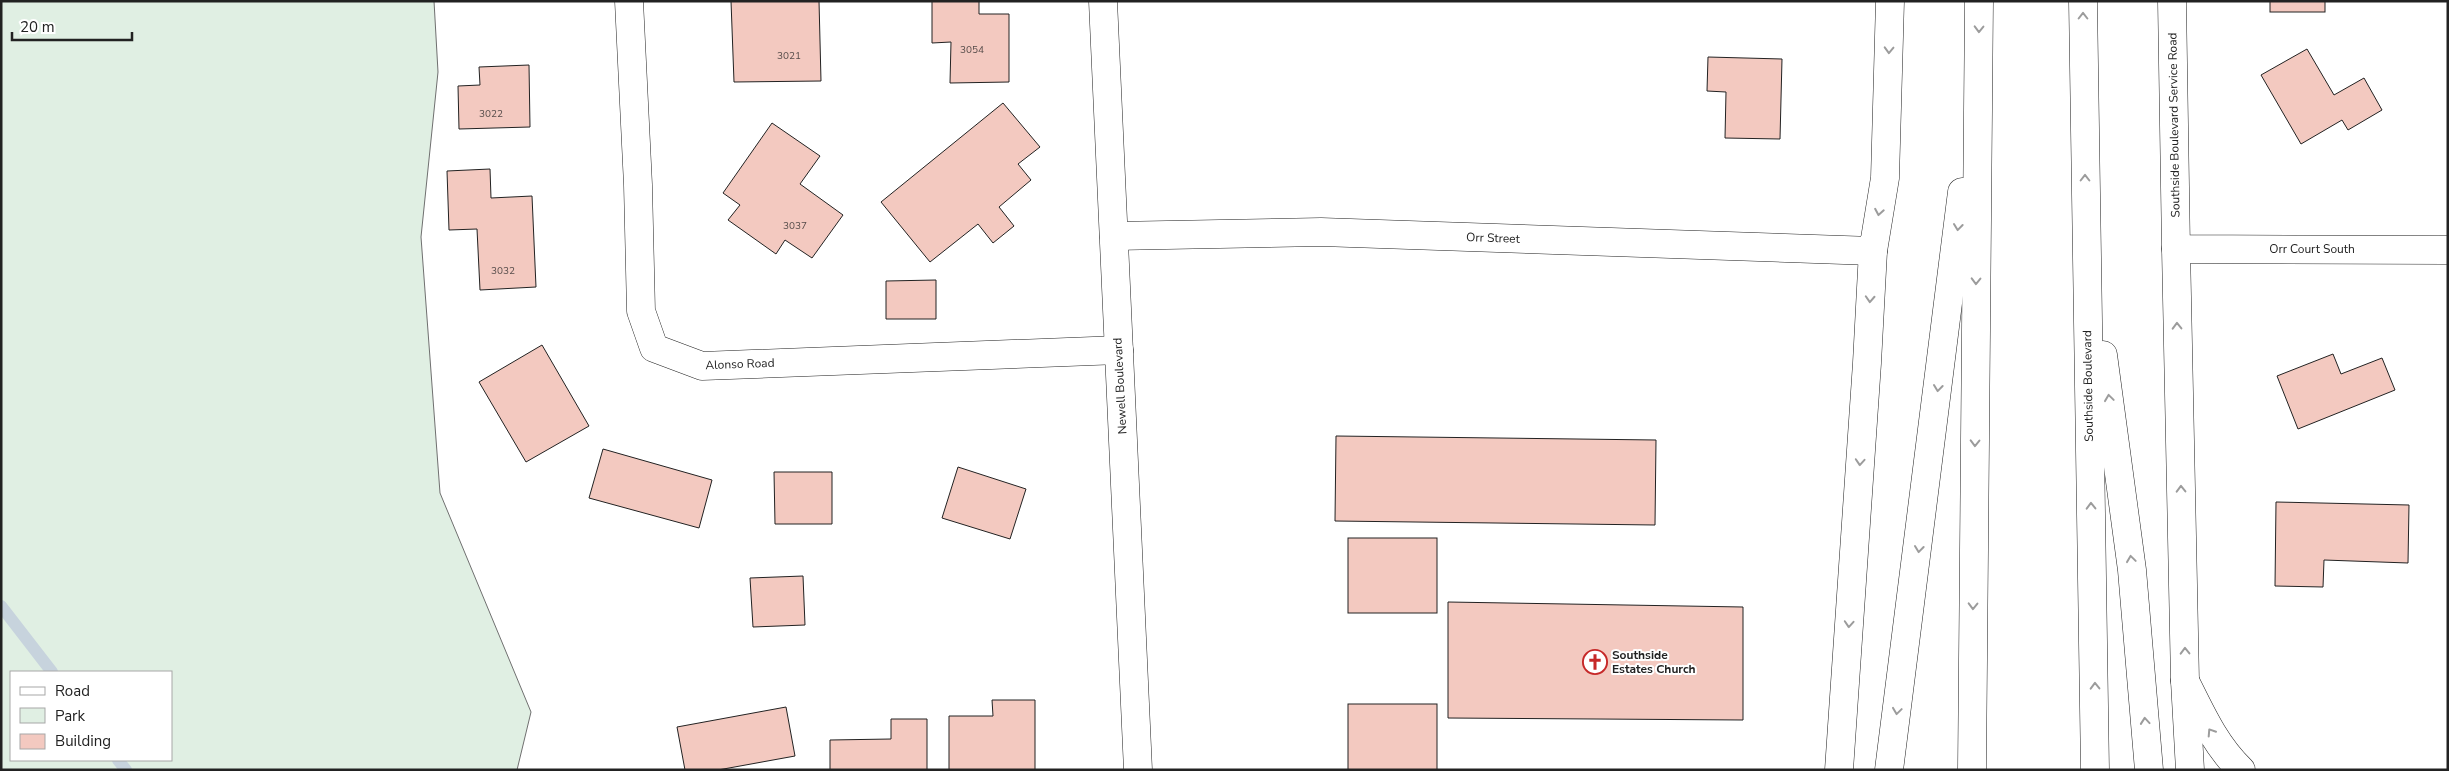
<svg xmlns="http://www.w3.org/2000/svg" width="2449" height="771" viewBox="0 0 2449 771" font-family="'Nunito Sans',sans-serif">
  <rect width="100%" height="100%" fill="#fff"/>
  <!-- green -->
  <path fill="#e0efe3" stroke="#6f6f6f" fill-rule="evenodd" d="M 1,1 L 434,1 L 438,72 L 421,237 L 440,493 L 531,712 L 517,770 L 1,770 ZM 11,672 L 171,672 L 171,760 L 11,760 Z"/>
  <g fill="none" stroke-linecap="round" stroke-linejoin="round">
    <!-- stream -->
    <g stroke="#c7d3dd" stroke-width="12">
      <path d="M 1,606 L 52,672"/>
      <path d="M 118,760 L 126,770"/>
    </g>
  </g>
  <!-- building -->
  <g fill="#f3c9c0" stroke="#222">
    <path d="M 731,1 L 819,1 L 821,81 L 734,82 Z"/>
    <path d="M 932,1 L 979,1 L 979,14 L 1009,14 L 1009,82 L 950,83 L 951,42 L 932,43 Z"/>
    <rect x="2270" y="1" width="55" height="11"/>
    <path d="M 2307,49 L 2334,95 L 2364,78 L 2382,110 L 2348,130 L 2342,120 L 2301,144 L 2261,75 Z"/>
    <path d="M 1708,57 L 1782,59 L 1780,139 L 1725,138 L 1726,92 L 1707,91 Z"/>
    <path d="M 529,65 L 530,127 L 459,129 L 458,86 L 480,85 L 479,67 Z"/>
    <path d="M 1003,103 L 1040,147 L 1018,164 L 1031,180 L 999,207 L 1014,226 L 993,243 L 978,224 L 930,262 L 881,202 Z"/>
    <path d="M 772,123 L 820,156 L 800,184 L 843,215 L 812,258 L 785,240 L 776,254 L 728,220 L 740,205 L 723,193 Z"/>
    <path d="M 490,169 L 491,198 L 532,196 L 536,287 L 480,290 L 477,229 L 449,230 L 447,171 Z"/>
    <path d="M 936,280 L 936,319 L 886,319 L 886,281 Z"/>
    <path d="M 542,345 L 589,426 L 526,462 L 479,382 Z"/>
    <path d="M 2333,354 L 2341,374 L 2382,358 L 2395,390 L 2298,429 L 2277,376 Z"/>
    <path d="M 1336,436 L 1656,440 L 1655,525 L 1335,521 Z"/>
    <path d="M 603,449 L 712,480 L 699,528 L 589,498 Z"/>
    <path d="M 958,467 L 1026,489 L 1010,539 L 942,518 Z"/>
    <path d="M 774,472 L 832,472 L 832,524 L 775,524 Z"/>
    <path d="M 2276,502 L 2409,505 L 2408,563 L 2324,560 L 2323,587 L 2275,586 Z"/>
    <rect x="1348" y="538" width="89" height="75"/>
    <path d="M 803,576 L 805,625 L 753,627 L 750,578 Z"/>
    <path d="M 1448,602 L 1743,607 L 1743,720 L 1448,718 Z"/>
    <path d="M 992,700 L 1035,700 L 1035,770 L 949,770 L 949,716 L 993,716 Z"/>
    <rect x="1348" y="704" width="89" height="66"/>
    <path d="M 786,707 L 795,756 L 718,770 L 685,770 L 677,727 Z"/>
    <path d="M 891,719 L 927,719 L 927,770 L 830,770 L 830,740 L 891,739 Z"/>
  </g>
  <g fill="none" stroke-linecap="round" stroke-linejoin="round">
    <defs>
      <g id="minor">
        <path d="M 629,1 L 638,185 L 641,311 L 654,348 L 702,366 L 1119,350"/>
        <path d="M 1103,1 L 1138,770"/>
        <path d="M 2172,1 L 2176,249 L 2448,250"/>
        <path d="M 1114,236 L 1321,232 L 1873,251 L 1885,178 L 1890,1"/>
        <path d="M 2185,681 C 2201,713 2215,745 2241,770"/>
      </g>
      <g id="highway">
        <path d="M 2083,1 L 2095,770"/>
        <path d="M 2176,249 L 2185,681 L 2190,770"/>
        <path d="M 2103,355 L 2132,570 L 2149,770"/>
        <path d="M 1839,770 L 1867,363 L 1873,251"/>
        <path d="M 1889,770 L 1962,192"/>
        <path d="M 1972,770 L 1979,1"/>
      </g>
    </defs>
    <!-- minor casing -->
    <use href="#minor" stroke="#222" stroke-width="29"/>
    <!-- highway casing -->
    <use href="#highway" stroke="#222" stroke-width="29"/>
    <!-- minor -->
    <use href="#minor" stroke="#fff" stroke-width="28"/>
    <!-- highway -->
    <use href="#highway" stroke="#fff" stroke-width="28"/>
  </g>
  <!-- one-way arrows -->
  <defs><path id="oneway-chevron" d="M-2-3.5L2.5 0L-2 3.5" fill="none" stroke-width="1.6" stroke-linecap="round" stroke-linejoin="round" transform="scale(1.25)"/></defs>
  <g stroke="#9c9c9c">
    <use href="#oneway-chevron" transform="translate(2083 16) rotate(-90)"/>
    <use href="#oneway-chevron" transform="translate(1979 29) rotate(91)"/>
    <use href="#oneway-chevron" transform="translate(1889 50) rotate(92)"/>
    <use href="#oneway-chevron" transform="translate(2085 178) rotate(-90)"/>
    <use href="#oneway-chevron" transform="translate(1879 212) rotate(100)"/>
    <use href="#oneway-chevron" transform="translate(1958 227) rotate(97)"/>
    <use href="#oneway-chevron" transform="translate(1976 281) rotate(91)"/>
    <use href="#oneway-chevron" transform="translate(1870 299) rotate(93)"/>
    <use href="#oneway-chevron" transform="translate(2177 326) rotate(-91)"/>
    <use href="#oneway-chevron" transform="translate(1938 388) rotate(97)"/>
    <use href="#oneway-chevron" transform="translate(2109 398) rotate(-98)"/>
    <use href="#oneway-chevron" transform="translate(1975 443) rotate(91)"/>
    <use href="#oneway-chevron" transform="translate(1860 462) rotate(94)"/>
    <use href="#oneway-chevron" transform="translate(2181 489) rotate(-91)"/>
    <use href="#oneway-chevron" transform="translate(2091 506) rotate(-91)"/>
    <use href="#oneway-chevron" transform="translate(1919 549) rotate(97)"/>
    <use href="#oneway-chevron" transform="translate(2131 559) rotate(-98)"/>
    <use href="#oneway-chevron" transform="translate(1973 606) rotate(91)"/>
    <use href="#oneway-chevron" transform="translate(1849 624) rotate(94)"/>
    <use href="#oneway-chevron" transform="translate(2185 651) rotate(-91)"/>
    <use href="#oneway-chevron" transform="translate(2095 686) rotate(-91)"/>
    <use href="#oneway-chevron" transform="translate(1897 711) rotate(98)"/>
    <use href="#oneway-chevron" transform="translate(2145 721) rotate(-95)"/>
    <use href="#oneway-chevron" transform="translate(2211 732) rotate(-123)"/>
  </g>
  <!-- icons -->
  <defs>
    <symbol id="church-ring" viewBox="-11 -11 22 22"><circle r="9.5" fill="#fff" stroke="#c62828" stroke-width="1.5"/><path d="M-1.2-6h2.4v3.5h3.3v2.4h-3.3V6h-2.4V-.1h-3.3v-2.4h3.3Z" fill="#c62828"/></symbol>
  </defs>
  <g fill-rule="evenodd">
    <use href="#church-ring" x="1581" y="648" width="28" height="28"/>
  </g>
  <g text-anchor="middle" stroke-width="4" stroke-linejoin="round" paint-order="stroke">
    <!-- number labels -->
    <g font-size="10" fill="#564c4a">
      <text x="972" y="53">3054</text>
      <text x="789" y="59">3021</text>
      <text x="491" y="117">3022</text>
      <text x="795" y="229">3037</text>
      <text x="503" y="274">3032</text>
    </g>
    <!-- street labels -->
    <g font-size="12" fill="#222" stroke="#fff">
      <text transform="translate(2174 125) rotate(-91)" y="4">Southside Boulevard Service Road</text>
      <text transform="translate(1493 238) rotate(2)" y="4">Orr Street</text>
      <text x="2312" y="253">Orr Court South</text>
      <text transform="translate(740 364) rotate(-2)" y="4">Alonso Road</text>
      <text transform="translate(1120 386) rotate(-93)" y="4">Newell Boulevard</text>
      <text transform="translate(2088 386) rotate(-91)" y="4">Southside Boulevard</text>
    </g>
    <!-- poi labels -->
    <g font-size="12" font-weight="bold" fill="#222" stroke="#fff" text-anchor="start">
      <text x="1612" y="659">Southside<tspan x="1612" dy="14">Estates Church</tspan></text>
    </g>
  </g>
  <!-- border -->
  <rect width="2449" height="771" fill="none" stroke="#222222" stroke-width="5"/>
  <!-- legend -->
  <rect x="10" y="671" width="162" height="90" fill="#ffffff" stroke="#a7a7a7"/>
  <rect x="20" y="687" width="25" height="8" fill="#ffffff" stroke="#a7a7a7"/>
  <text x="55" y="696" font-size="15" fill="#222222">Road</text>
  <rect x="20" y="708" width="25" height="15" fill="#e0efe3" stroke="#a7a7a7"/>
  <text x="55" y="721" font-size="15" fill="#222222">Park</text>
  <rect x="20" y="734" width="25" height="15" fill="#f3c9c0" stroke="#a7a7a7"/>
  <text x="55" y="746" font-size="15" fill="#222222">Building</text>
  <!-- scale -->
  <path d="M12 32v8h120v-8" fill="none" stroke="#222222" stroke-width="2.5"/>
  <text x="20" y="32" font-size="15" fill="#222222" stroke="#ffffff" stroke-width="4" paint-order="stroke">20 m</text>
</svg>
